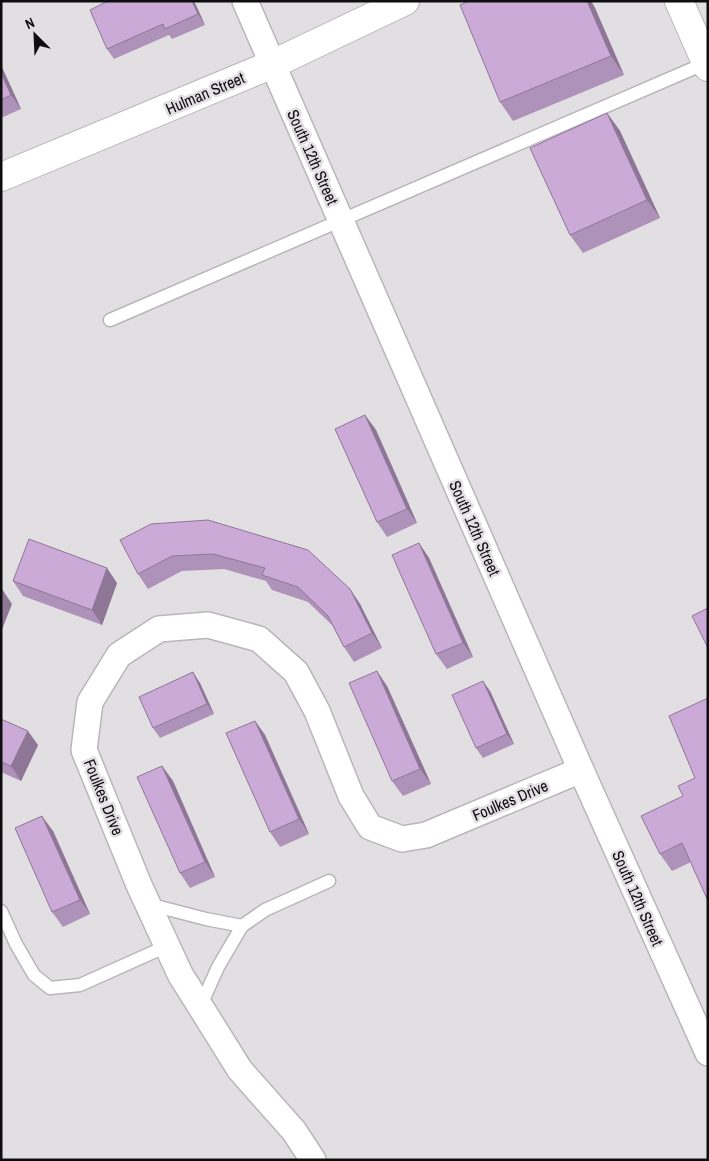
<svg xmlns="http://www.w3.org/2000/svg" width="709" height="1161" viewBox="0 0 709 1161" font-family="'Archivo Narrow',sans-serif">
  <rect width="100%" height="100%" fill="#e2dfe3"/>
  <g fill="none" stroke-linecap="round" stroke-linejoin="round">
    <defs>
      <g id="lane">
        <path d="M 110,320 L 706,63"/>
        <path d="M 148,904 L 206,919 L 242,926 L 218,967 L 200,1007"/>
        <path d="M 1,911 L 16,944 L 34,975 L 50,988 L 80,985 L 167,946"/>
        <path d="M 242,926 L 265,910 L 329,881"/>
      </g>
      <g id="street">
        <path d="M 245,1 L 581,770 L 708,1053"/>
        <path d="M 313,1160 L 294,1131 L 240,1070 L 180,974 L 139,885 L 84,750 L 90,702 L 119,655 L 159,629 L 208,625 L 259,639 L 296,672 L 317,711 L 351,796 L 370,827 L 402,839 L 426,835 L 581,770"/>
      </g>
      <g id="secondary">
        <path d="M 679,1 L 708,67"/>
        <path d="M 1,177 L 273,64 L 405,1"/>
      </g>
    </defs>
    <!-- lane casing -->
    <use href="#lane" stroke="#b9b6ba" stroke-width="15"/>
    <!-- street casing -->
    <use href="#street" stroke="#b9b6ba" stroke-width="28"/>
    <!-- secondary casing -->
    <use href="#secondary" stroke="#b9b6ba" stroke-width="30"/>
    <!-- lane -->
    <use href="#lane" stroke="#fff" stroke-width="12"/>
    <!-- street -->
    <use href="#street" stroke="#fff" stroke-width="25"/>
    <!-- secondary -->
    <use href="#secondary" stroke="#fff" stroke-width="28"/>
  </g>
  <!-- wall -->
  <g fill="#af92b9">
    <path d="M 194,1 L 205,25 L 172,39 L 169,35 L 114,59 L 107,49 Z"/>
    <path d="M 469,1 L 591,1 L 595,8 L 624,75 L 513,121 L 500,102 Z"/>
    <path d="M 1,66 L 21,109 L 1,118 Z"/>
    <path d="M 607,113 L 620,131 L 660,218 L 583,253 L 570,235 Z"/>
    <path d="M 365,415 L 376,430 L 417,523 L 387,537 L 377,522 Z"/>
    <path d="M 151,524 L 350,589 L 360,604 L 382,648 L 354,662 L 344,647 L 333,626 L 308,602 L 272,590 L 266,581 L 224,569 L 182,571 L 148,589 L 138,574 Z"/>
    <path d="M 419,543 L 429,558 L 473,657 L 447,669 L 436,654 Z"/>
    <path d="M 13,581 L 117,583 L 102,625 L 23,596 Z"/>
    <path d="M 200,683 L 214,714 L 160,738 L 153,728 Z"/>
    <path d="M 387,686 L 431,784 L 403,796 L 392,781 Z"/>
    <path d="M 490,691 L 514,744 L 483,758 L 476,748 Z"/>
    <path d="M 1,719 L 38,745 L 21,781 L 1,772 Z"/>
    <path d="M 255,721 L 265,735 L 309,834 L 280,847 L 270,832 Z"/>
    <path d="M 162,766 L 173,781 L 215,877 L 190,888 L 180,873 Z"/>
    <path d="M 695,778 L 691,862 L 672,871 L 660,854 L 683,796 Z"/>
    <path d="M 53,831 L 90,914 L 63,927 L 52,912 Z"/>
  </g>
  <!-- shaded-wall -->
  <g fill="#8e7796">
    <path d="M 192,1 L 194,1 L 205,25 L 198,14 Z"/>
    <path d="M 587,1 L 591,1 L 595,8 L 624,75 L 611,56 Z"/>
    <path d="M 1,66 L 2,67 L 21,109 L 11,95 L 1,73 Z"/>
    <path d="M 607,113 L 620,131 L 660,218 L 647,200 Z"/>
    <path d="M 365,415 L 376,430 L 417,523 L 407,509 Z"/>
    <path d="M 419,543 L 429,558 L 473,657 L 463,643 Z"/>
    <path d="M 107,568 L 117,583 L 102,625 L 92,610 Z"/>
    <path d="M 2,589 L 12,604 L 1,632 L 1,590 Z"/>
    <path d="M 350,589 L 360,604 L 382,648 L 372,633 Z"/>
    <path d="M 377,671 L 387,686 L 431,784 L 420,769 Z"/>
    <path d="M 193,672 L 200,683 L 214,714 L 207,704 Z"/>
    <path d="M 483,681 L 490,691 L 514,744 L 507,734 Z"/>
    <path d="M 255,721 L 265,735 L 309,834 L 299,819 Z"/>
    <path d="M 28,731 L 38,745 L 21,781 L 11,766 Z"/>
    <path d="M 162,766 L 173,781 L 215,877 L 205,862 Z"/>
    <path d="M 42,816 L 53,831 L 90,914 L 80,900 Z"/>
  </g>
  <!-- building -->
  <g fill="#cbaad7" stroke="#8e7796">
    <path d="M 108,1 L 192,1 L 198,14 L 165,29 L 163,24 L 107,49 L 90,10 Z"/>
    <path d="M 469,1 L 587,1 L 611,56 L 500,102 L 460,5 Z"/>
    <path d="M 1,73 L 11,95 L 1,100 Z"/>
    <path d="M 607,113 L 647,200 L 570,235 L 530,148 Z"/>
    <path d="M 365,415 L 407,509 L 377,522 L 335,429 Z"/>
    <path d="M 208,520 L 308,550 L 350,589 L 372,633 L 344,647 L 328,616 L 298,587 L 262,575 L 265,568 L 213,554 L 172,556 L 138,574 L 120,540 L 151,524 Z"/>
    <path d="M 29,539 L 107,568 L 92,610 L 13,581 Z"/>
    <path d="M 419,543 L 463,643 L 436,654 L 392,555 Z"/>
    <path d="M 708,608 L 708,648 L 692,616 Z"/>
    <path d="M 377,671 L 420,769 L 392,781 L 349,683 Z"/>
    <path d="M 193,672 L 207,704 L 153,728 L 139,697 Z"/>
    <path d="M 483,681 L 507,734 L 476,748 L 452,695 Z"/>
    <path d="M 708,698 L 708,901 L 682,843 L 660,854 L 641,816 L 683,796 L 678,786 L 695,778 L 669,716 Z"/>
    <path d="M 1,719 L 28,731 L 11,766 L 1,762 Z"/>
    <path d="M 255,721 L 299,819 L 270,832 L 226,733 Z"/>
    <path d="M 162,766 L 205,862 L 180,873 L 137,777 Z"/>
    <path d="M 42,816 L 80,900 L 52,912 L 15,828 Z"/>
  </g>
  <g text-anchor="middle" stroke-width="5" stroke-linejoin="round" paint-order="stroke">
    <!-- street labels -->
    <g font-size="16" fill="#0f0e0f" stroke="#e2dfe3">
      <text transform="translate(205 93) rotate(-23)" y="6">Hulman Street</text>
      <text transform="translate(313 157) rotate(66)" y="6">South 12th Street</text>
      <text transform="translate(475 528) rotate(66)" y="6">South 12th Street</text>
      <text transform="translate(104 797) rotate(68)" y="6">Foulkes Drive</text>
      <text transform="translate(510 800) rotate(-23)" y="6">Foulkes Drive</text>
      <text transform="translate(638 898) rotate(66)" y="6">South 12th Street</text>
    </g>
  </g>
  <!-- border -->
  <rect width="709" height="1161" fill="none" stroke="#0f0e0f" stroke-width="5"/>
  <!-- north arrow -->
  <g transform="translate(35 35) rotate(336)" stroke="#e2dfe3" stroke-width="4" paint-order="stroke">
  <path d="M0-4L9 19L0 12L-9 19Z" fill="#0f0e0f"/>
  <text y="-8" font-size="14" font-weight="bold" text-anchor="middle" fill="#0f0e0f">N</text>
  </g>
</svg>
